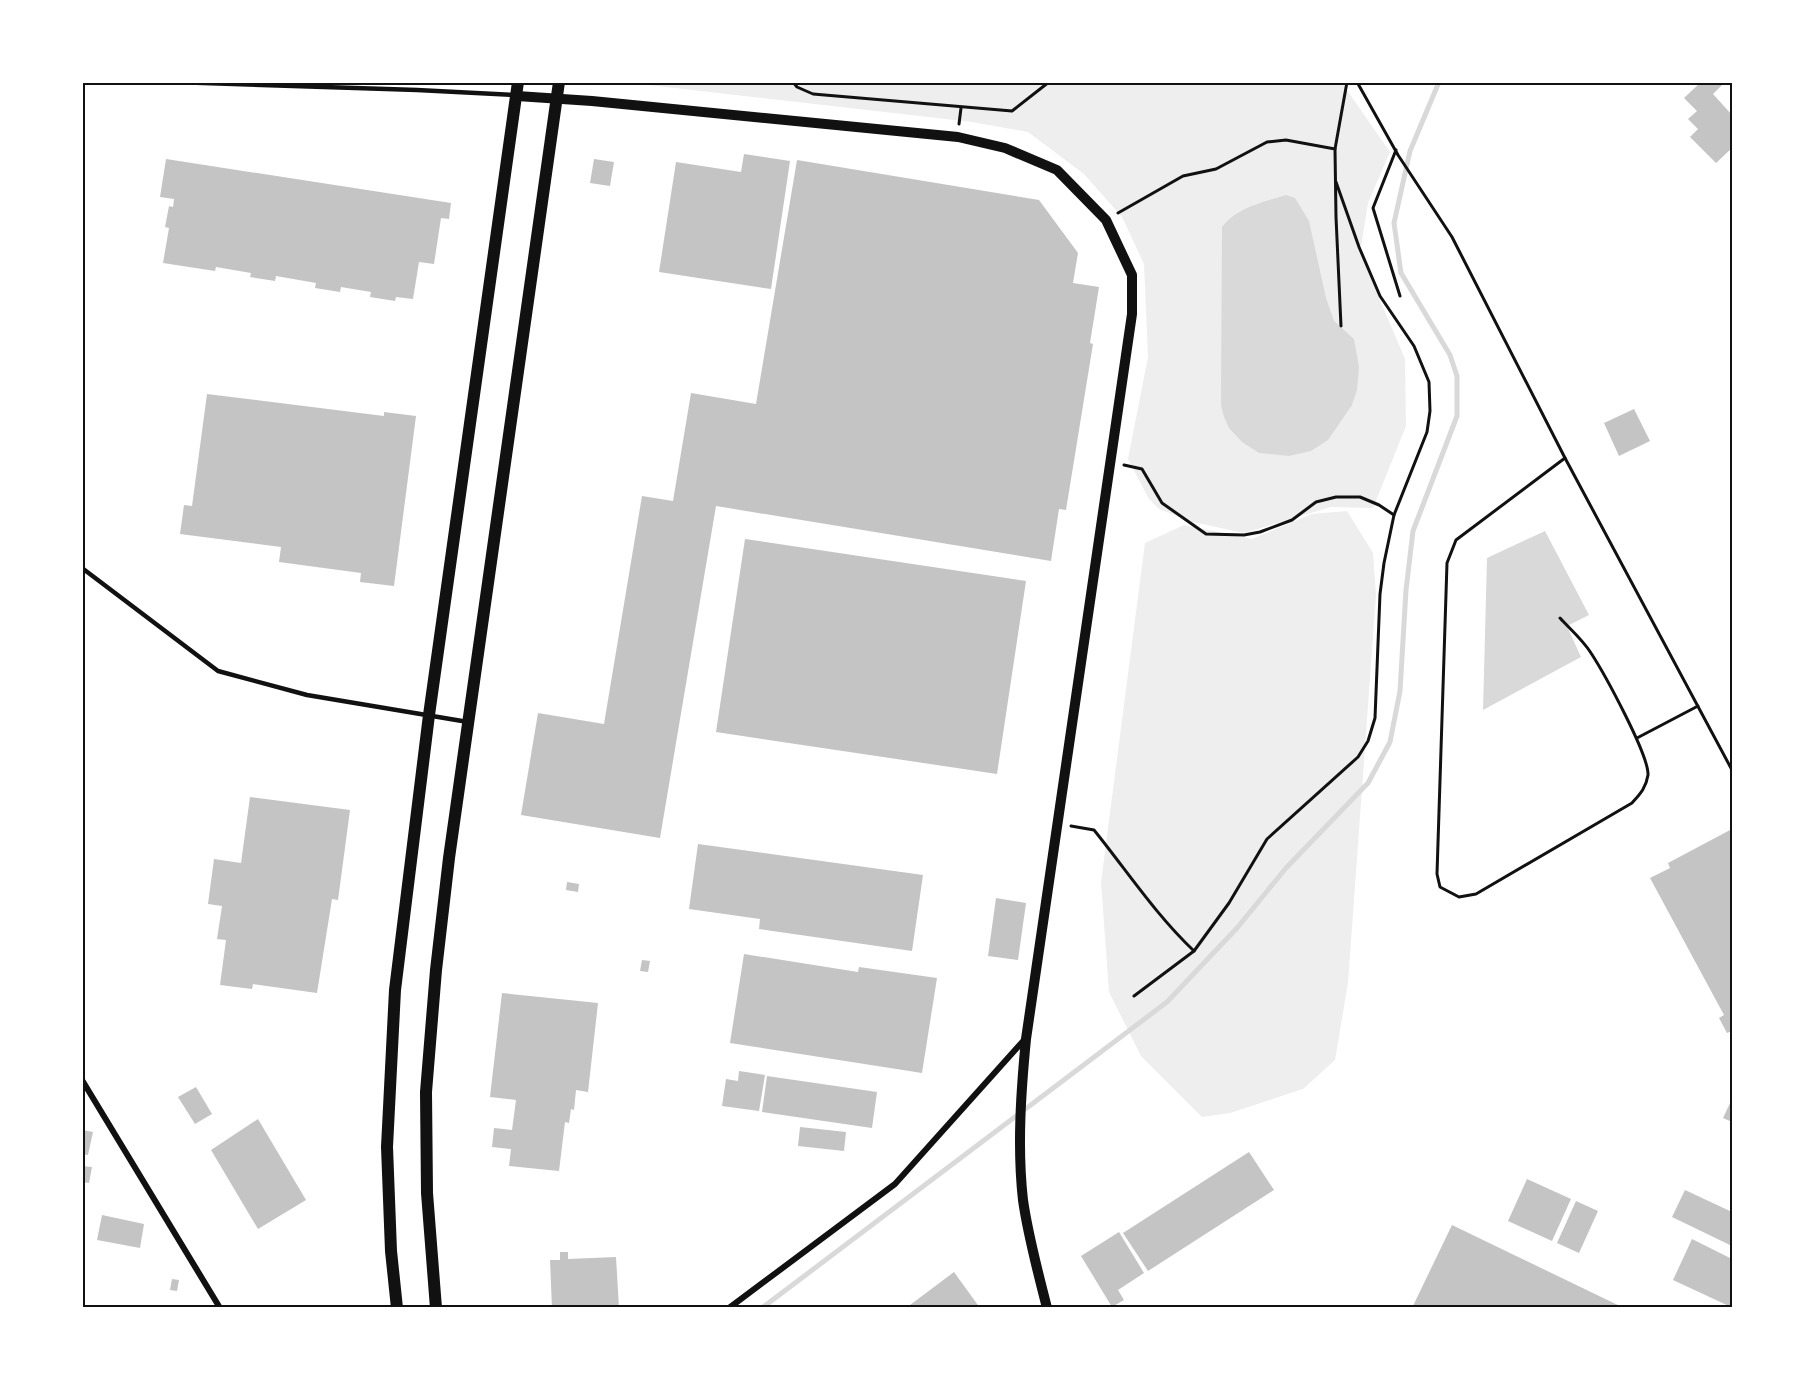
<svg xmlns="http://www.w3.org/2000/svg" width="1815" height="1390" viewBox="0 0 1815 1390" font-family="Commissioner,sans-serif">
  <rect width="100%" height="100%" fill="#fff"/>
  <!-- green -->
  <g fill="#eee">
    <path d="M 631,83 L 1342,83 L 1390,152 L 1368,203 L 1360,253 L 1405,359 L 1406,426 L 1373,508 L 1331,507 L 1244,533 L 1193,522 L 1159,509 L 1149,499 L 1128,459 L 1148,357 L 1144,264 L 1122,217 L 1084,174 L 1028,132 L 972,122 Z"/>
    <path d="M 1347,511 L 1373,553 L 1376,595 L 1348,983 L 1335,1060 L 1303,1089 L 1230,1113 L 1202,1117 L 1141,1056 L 1109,992 L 1101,882 L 1145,543 L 1184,525 L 1252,539 L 1312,514 Z"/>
  </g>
  <!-- water -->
  <g fill="#d9d9d9">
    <path d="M 1286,195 L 1295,198 L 1309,221 L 1326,298 L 1334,321 L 1354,339 L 1359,367 L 1357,390 L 1352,405 L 1328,440 L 1311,451 L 1289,456 L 1259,453 L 1242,442 L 1229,428 L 1224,417 L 1221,405 L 1222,227 C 1237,207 1264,202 1286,195 Z"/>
    <path d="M 1545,531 L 1589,615 L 1567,626 L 1581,657 L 1483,710 L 1487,558 Z"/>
  </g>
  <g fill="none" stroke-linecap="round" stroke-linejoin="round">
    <!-- stream -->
    <path stroke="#d9d9d9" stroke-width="5" d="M 762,1308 L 1167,1002 L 1237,928 L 1286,868 L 1368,783 L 1390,742 L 1400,691 L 1406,590 L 1413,531 L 1457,416 L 1457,376 L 1450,355 L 1401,273 L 1394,223 L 1410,151 L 1439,82"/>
  </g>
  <!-- building -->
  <g fill="#c4c4c4">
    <path d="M 1701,82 L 1725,82 L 1713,94 L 1732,115 L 1732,148 L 1716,163 L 1690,137 L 1698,129 L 1688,119 L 1697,111 L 1684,98 Z"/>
    <path d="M 744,154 L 790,161 L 771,289 L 659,272 L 676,162 L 741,172 Z"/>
    <path d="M 166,159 L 451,203 L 449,219 L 441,218 L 434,264 L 419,262 L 413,299 L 396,297 L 395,301 L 370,297 L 371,292 L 341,287 L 340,292 L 315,288 L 316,283 L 276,276 L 275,281 L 250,277 L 251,273 L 216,267 L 215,271 L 163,263 L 169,228 L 165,227 L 169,206 L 173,207 L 174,199 L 160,197 Z"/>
    <path d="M 594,159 L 614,162 L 610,186 L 590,183 Z"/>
    <path d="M 797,160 L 1039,200 L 1078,253 L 1073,283 L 1099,287 L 1090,343 L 1093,344 L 1066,510 L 1059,509 L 1051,561 L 716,506 L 660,838 L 521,815 L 538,713 L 604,724 L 642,496 L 673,501 L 691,393 L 756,404 Z"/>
    <path d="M 207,394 L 384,416 L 384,412 L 416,416 L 394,586 L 360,582 L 361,573 L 279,562 L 281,547 L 180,534 L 184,505 L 192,506 Z"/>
    <path d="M 1634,409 L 1650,441 L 1619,456 L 1604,423 Z"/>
    <path d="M 745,539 L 1026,581 L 997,774 L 716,732 Z"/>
    <path d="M 250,797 L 350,810 L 338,900 L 332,899 L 317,993 L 253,984 L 252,989 L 220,985 L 226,940 L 217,939 L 222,906 L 208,904 L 214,859 L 241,863 Z"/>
    <path d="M 1732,829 L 1732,1031 L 1727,1033 L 1719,1018 L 1724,1015 L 1650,878 L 1670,868 L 1668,863 Z"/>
    <path d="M 698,844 L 923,875 L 912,951 L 759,929 L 760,919 L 689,909 Z"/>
    <path d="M 567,882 L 579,884 L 578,892 L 566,890 Z"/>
    <path d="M 996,898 L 1026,903 L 1018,960 L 988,956 Z"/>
    <path d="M 744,954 L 858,972 L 859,967 L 937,978 L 922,1073 L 730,1043 Z"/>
    <path d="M 642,960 L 650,961 L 648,972 L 640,971 Z"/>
    <path d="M 502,993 L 598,1003 L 588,1092 L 576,1090 L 574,1110 L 571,1109 L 569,1123 L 565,1122 L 559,1171 L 509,1166 L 511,1149 L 492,1147 L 494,1128 L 512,1130 L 516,1100 L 490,1097 Z"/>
    <path d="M 739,1071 L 765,1075 L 759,1111 L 722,1106 L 726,1079 L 738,1081 Z"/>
    <path d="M 767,1076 L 877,1092 L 872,1128 L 762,1112 Z"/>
    <path d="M 196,1087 L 212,1114 L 195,1124 L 178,1097 Z"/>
    <path d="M 1731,1101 L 1732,1102 L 1732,1122 L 1723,1118 Z"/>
    <path d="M 258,1119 L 306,1200 L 258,1229 L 211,1150 Z"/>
    <path d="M 800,1127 L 846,1132 L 844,1151 L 798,1146 Z"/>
    <path d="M 82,1130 L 93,1132 L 88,1155 L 82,1154 Z"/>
    <path d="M 1249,1152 L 1274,1190 L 1148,1271 L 1123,1233 Z"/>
    <path d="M 82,1166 L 92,1167 L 89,1183 L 82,1182 Z"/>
    <path d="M 1527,1179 L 1571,1199 L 1552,1241 L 1508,1221 Z"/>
    <path d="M 1685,1190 L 1732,1212 L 1732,1246 L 1672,1217 Z"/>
    <path d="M 1576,1201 L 1598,1211 L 1579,1253 L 1557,1243 Z"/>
    <path d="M 102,1215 L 144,1224 L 140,1248 L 97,1240 Z"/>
    <path d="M 1452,1225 L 1624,1308 L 1412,1308 Z"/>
    <path d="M 1119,1232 L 1144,1273 L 1118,1290 L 1124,1300 L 1112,1307 L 1081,1256 Z"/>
    <path d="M 1692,1239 L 1732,1259 L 1731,1307 L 1673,1280 Z"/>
    <path d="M 560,1252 L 568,1252 L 568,1259 L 616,1257 L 619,1308 L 552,1308 L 550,1260 L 560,1260 Z"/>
    <path d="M 954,1272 L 980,1308 L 906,1308 Z"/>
    <path d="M 172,1279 L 179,1280 L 177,1291 L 170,1290 Z"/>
  </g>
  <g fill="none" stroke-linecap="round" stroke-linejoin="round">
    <!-- path -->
    <g stroke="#111" stroke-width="3">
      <path d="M 793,82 L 797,87 L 813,94 L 1012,111 L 1049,82"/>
      <path d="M 1357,82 L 1398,155 L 1452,237 L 1565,458 L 1732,770"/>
      <path d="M 959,124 L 961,108"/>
      <path d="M 1335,149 L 1347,82"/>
      <path d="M 1396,150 L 1373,208 L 1400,296"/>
      <path d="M 1336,182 L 1359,247 L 1380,296 L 1414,346 L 1429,382 L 1430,411 L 1427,432 L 1394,515"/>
      <path d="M 1118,213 L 1183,176 L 1216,169 L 1267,142 L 1286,140 L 1335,149 L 1336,217 L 1341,326"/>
      <path d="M 1124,465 L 1142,469 L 1162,503 L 1206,534 L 1244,535 L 1260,532 L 1292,520 L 1316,502 L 1336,497 L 1360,497 L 1379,505 L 1394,515 L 1384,563 L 1380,594 L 1375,718 L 1368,741 L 1358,757 L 1267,839 L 1229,903 L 1194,951 L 1134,996"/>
      <path d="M 1560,618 C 1570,629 1583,640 1591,653 C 1604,673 1649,755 1648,775 C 1646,788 1640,794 1632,803 L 1476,894 L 1459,897 L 1440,887 L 1437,874 L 1447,563 L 1456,540 L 1565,458"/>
      <path d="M 1637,738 L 1698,706"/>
      <path d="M 1071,826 L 1094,830 C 1127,871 1156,915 1194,951"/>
    </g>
    <!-- service -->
    <g stroke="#111" stroke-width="4.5">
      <path d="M 173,82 L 417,90 L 515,95"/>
      <path d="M 82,568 L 218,671 L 307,695 L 468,722"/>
    </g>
    <!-- minor -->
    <g stroke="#111" stroke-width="6">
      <path d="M 82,1080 L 220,1308"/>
      <path d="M 729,1308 L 895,1184 L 1025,1039"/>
    </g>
    <!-- tertiary -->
    <path stroke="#111" stroke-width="10" d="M 517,96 L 592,101 L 958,137 L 1005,148 L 1057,170 L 1106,220 L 1132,275 L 1132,314 L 1026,1039 C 1021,1091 1017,1147 1023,1200 C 1028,1236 1038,1272 1047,1308"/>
    <!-- secondary -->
    <g stroke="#111" stroke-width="12">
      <path d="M 397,1308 L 391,1251 L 387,1147 L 395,990 L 429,715 L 518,82"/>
      <path d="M 436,1308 L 427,1193 L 426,1092 L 436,970 L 449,858 L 559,82"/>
    </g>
  </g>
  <!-- border -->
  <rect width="1815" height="1390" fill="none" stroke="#ffffff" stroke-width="168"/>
  <rect x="84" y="84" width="1647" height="1222" fill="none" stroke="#111" stroke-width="2"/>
</svg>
